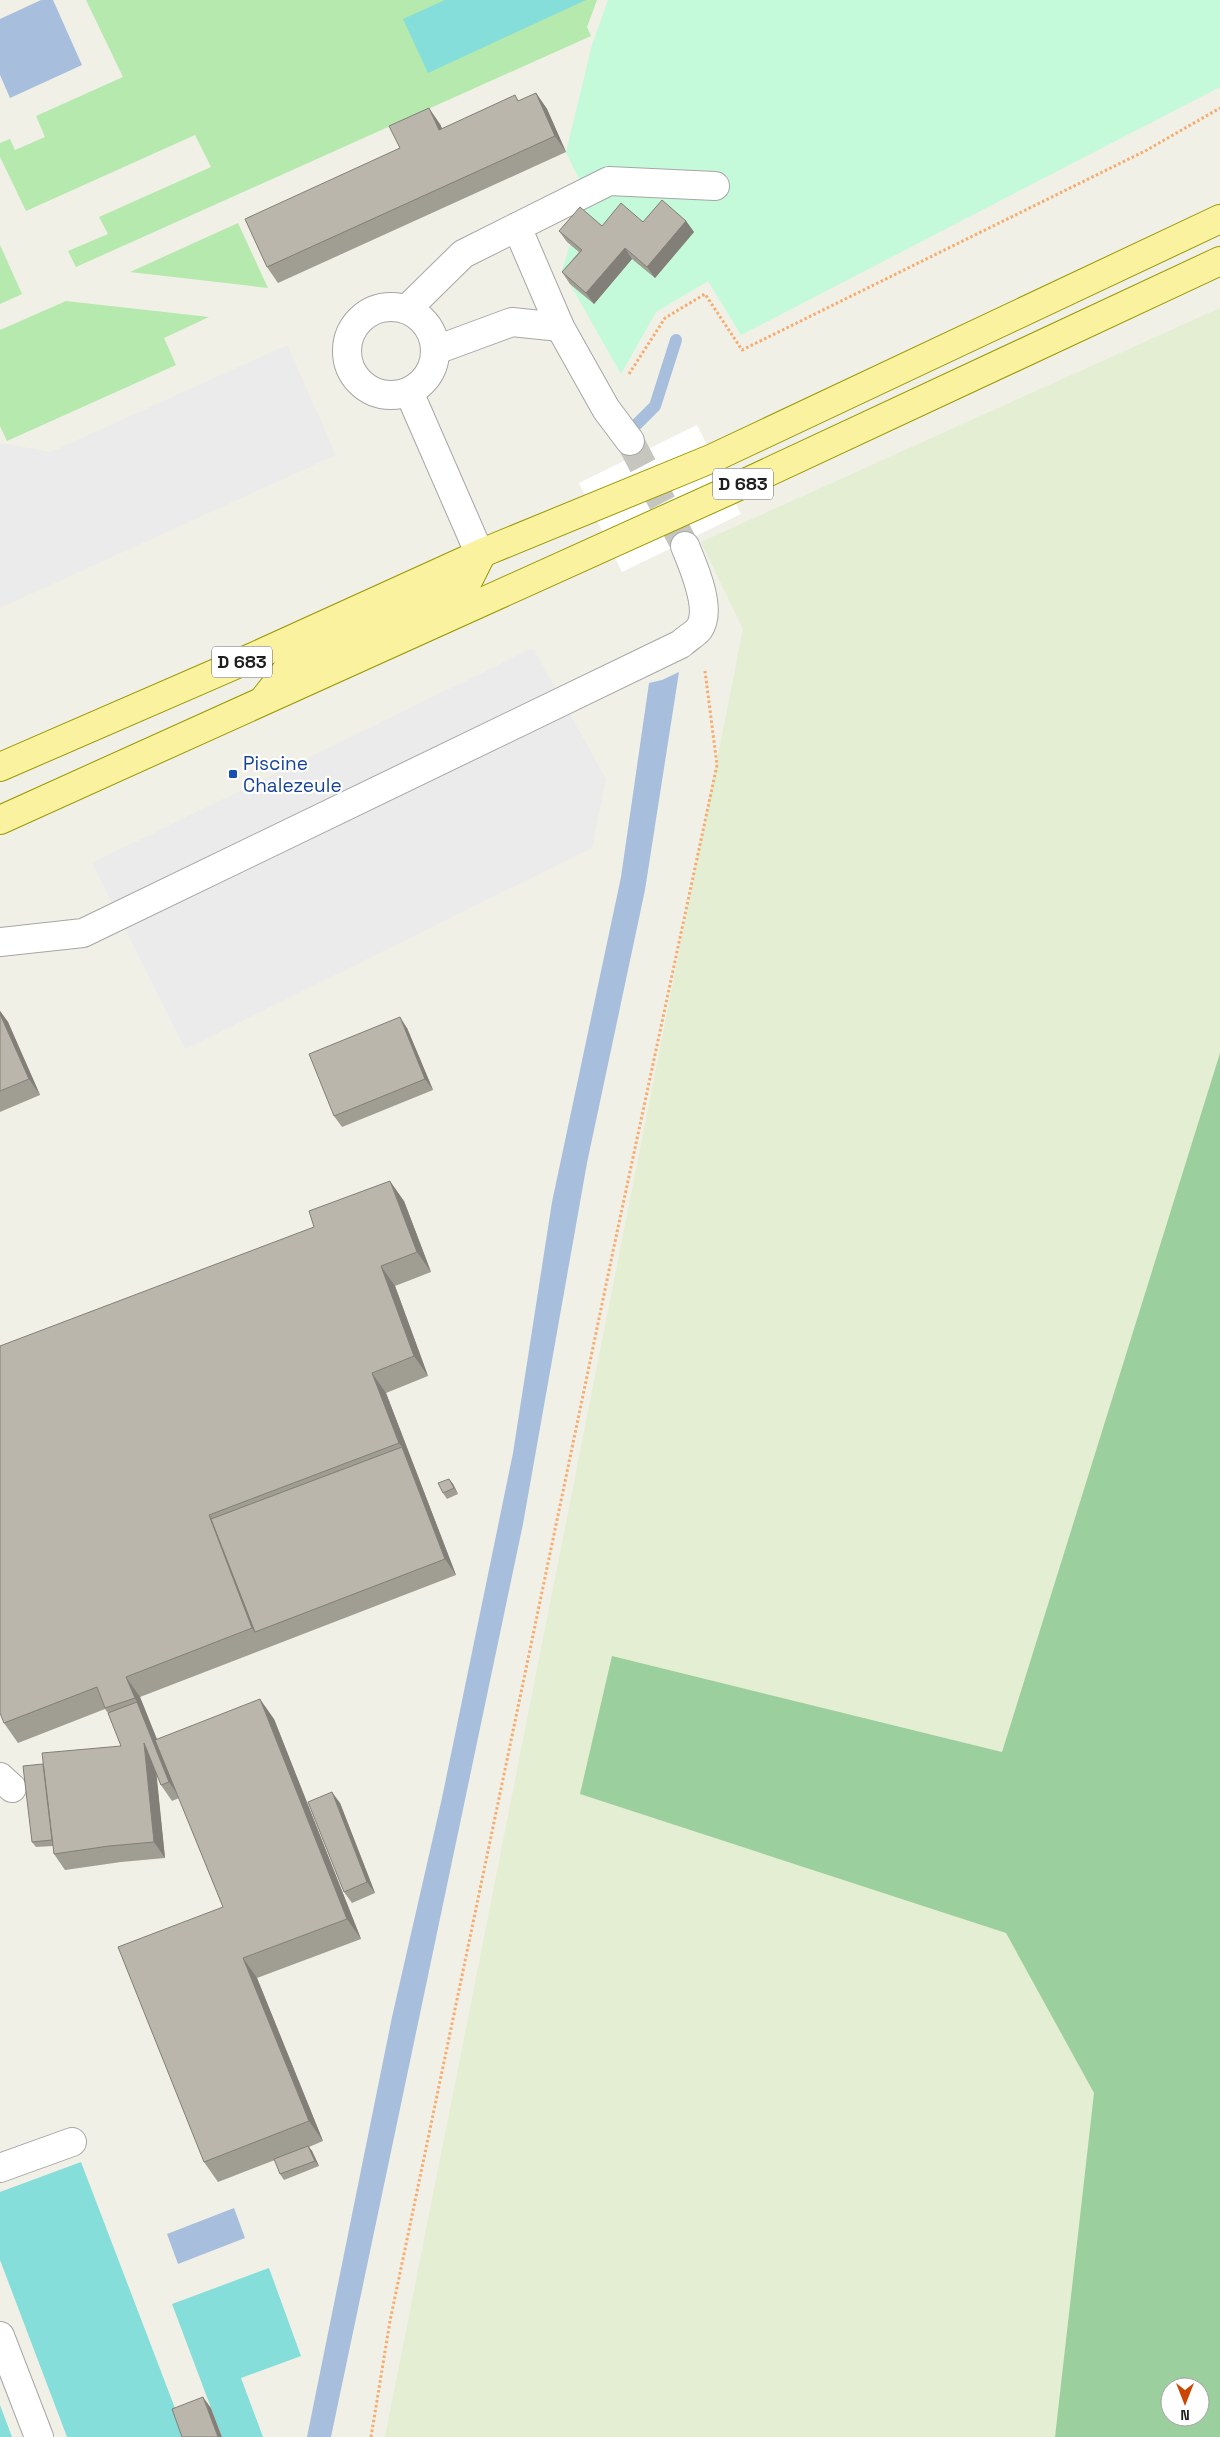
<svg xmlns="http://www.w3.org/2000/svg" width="1220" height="2437" viewBox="0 0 1220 2437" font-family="'Space Grotesk',sans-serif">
  <rect width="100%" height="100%" fill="#f0f0e6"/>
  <!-- farmland -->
  <path fill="#e3eed2" d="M 1220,308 L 1220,1053 L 1002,1752 L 613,1657 L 581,1794 L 1006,1933 L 1094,2093 L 1055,2437 L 385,2437 L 743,629 L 701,542 Z"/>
  <!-- grass -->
  <g fill="#b6e9ad">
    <path d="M 86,0 L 597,0 L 587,27 L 591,36 L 76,267 L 68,251 L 108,234 L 99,217 L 211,167 L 195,135 L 26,211 L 0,157 L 0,143 L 10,139 L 15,150 L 45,137 L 36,116 L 123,77 Z"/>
    <path d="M 238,223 L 268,288 L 130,272 Z"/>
    <path d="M 0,245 L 22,294 L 0,304 Z"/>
    <path d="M 66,301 L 209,317 L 164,338 L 176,365 L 7,441 L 0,426 L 0,330 Z"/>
  </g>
  <!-- forest -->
  <path fill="#9bcf9d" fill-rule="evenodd" d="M 1220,1053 L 1220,2437 L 1055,2437 L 1094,2093 L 1006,1933 L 580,1794 L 612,1656 L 1002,1752 ZM 1170,2387 L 1200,2387 L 1200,2417 L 1170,2417 Z"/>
  <!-- park -->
  <path fill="#c4f9da" d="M 608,0 L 1220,0 L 1220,87 L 741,335 L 708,281 L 656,312 L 621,374 L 562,270 L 586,194 L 566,152 L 592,45 Z"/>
  <!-- pitch -->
  <g fill="#85ded9">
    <path d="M 445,0 L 586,0 L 428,73 L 403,19 Z"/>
    <path d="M 81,2162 L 186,2437 L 67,2437 L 0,2260 L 0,2192 Z"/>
    <path d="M 269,2268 L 301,2356 L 241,2378 L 263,2437 L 222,2437 L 172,2304 Z"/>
    <path d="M 0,2405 L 12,2437 L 0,2437 Z"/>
  </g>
  <!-- parking -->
  <g fill="#ebebeb">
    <path d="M 287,345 L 336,455 L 0,608 L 0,443 L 51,452 Z"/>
    <path d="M 533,648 L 606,779 L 592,848 L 185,1049 L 92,863 Z"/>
  </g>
  <!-- water -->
  <g fill="#a7bfdd">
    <path d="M 41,0 L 53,0 L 82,65 L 10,98 L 0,75 L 0,19 Z"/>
    <path d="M 679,672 L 645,890 L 587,1163 L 523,1524 L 331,2437 L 307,2437 L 392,2017 L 442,1798 L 513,1453 L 552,1202 L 621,877 L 649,683 L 662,680 Z"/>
    <path d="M 234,2208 L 245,2238 L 178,2264 L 167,2234 Z"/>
  </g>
  <!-- pier -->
  <path fill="#fff" d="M 697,425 L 741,514 L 622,572 L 579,483 Z"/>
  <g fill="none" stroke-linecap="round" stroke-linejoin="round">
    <!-- stream -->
    <path stroke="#a7bfdd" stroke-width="12" d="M 635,426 L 655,406 L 676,340"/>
    <!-- minor-tunnel -->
    <path stroke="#c6c6be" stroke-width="28" stroke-dasharray="28 14" stroke-linecap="butt" d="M 630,441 L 685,546"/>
    <defs>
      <g id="minor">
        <path d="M 517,227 L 560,327 L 606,409 L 630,441"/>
        <circle cx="391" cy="351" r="44"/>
        <path d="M 407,309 L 463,254 L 609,181 L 715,186"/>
        <path d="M 436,350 L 512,322 L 560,327"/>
        <path d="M 409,392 L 474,541 L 482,553"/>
        <path d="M 0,942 L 83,933 L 681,644 C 686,639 695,634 699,629 C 713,609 693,566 685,546"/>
        <path d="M 0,1777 L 12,1788"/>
        <path d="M 0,2168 L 72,2142"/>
        <path d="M 0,2336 L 39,2437"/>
      </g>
      <g id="major">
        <path d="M 265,698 L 294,661 L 466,585 L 482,553"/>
        <path d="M 0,767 L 253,657 L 482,553 L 713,458 L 1220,219"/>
        <path d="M 0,820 L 730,490 L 1220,261"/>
      </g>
    </defs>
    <!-- minor casing -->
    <use href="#minor" stroke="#a6a6a6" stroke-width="30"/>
    <!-- major casing -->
    <use href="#major" stroke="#989902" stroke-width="30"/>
    <!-- path -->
    <g stroke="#f8ab6f" stroke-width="3" stroke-dasharray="2.5 2.5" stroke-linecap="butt">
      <path d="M 629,374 L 665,318 L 705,294 L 742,350 L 1147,150 L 1220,108"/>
      <path d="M 371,2437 L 390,2321 L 616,1237 L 717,765 L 705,671"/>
    </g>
    <!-- minor -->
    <use href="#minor" stroke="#fff" stroke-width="28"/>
    <!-- major -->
    <use href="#major" stroke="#fbf2a0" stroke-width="28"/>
  </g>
  <!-- wall -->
  <g fill="#a09d93">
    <path d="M 536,93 L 547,109 L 566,152 L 278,283 L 267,267 L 400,148 L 440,124 L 442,129 L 520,101 Z"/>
    <path d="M 686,221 L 694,232 L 655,278 L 632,259 L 594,304 L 570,284 L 562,272 L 579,252 L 567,242 L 559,231 L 602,226 L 643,222 Z"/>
    <path d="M 0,1011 L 8,1022 L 40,1095 L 0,1112 Z"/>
    <path d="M 407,1028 L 433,1090 L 342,1127 L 334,1116 Z"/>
    <path d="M 404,1201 L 431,1272 L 395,1286 L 428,1376 L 386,1393 L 456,1575 L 140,1697 L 157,1739 L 274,1719 L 361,1939 L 257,1978 L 323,2141 L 309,2147 L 312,2151 L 319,2166 L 284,2180 L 280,2174 L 275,2160 L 218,2182 L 204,2162 L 223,1907 L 179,1798 L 172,1801 L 161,1785 L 156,1774 L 165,1858 L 121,1862 L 65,1870 L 54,1854 L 53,1846 L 36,1847 L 32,1842 L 43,1764 L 121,1746 L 108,1713 L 105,1709 L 18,1743 L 4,1723 Z"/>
    <path d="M 449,1479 L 453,1484 L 458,1494 L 447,1499 L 443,1493 Z"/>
    <path d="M 340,1803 L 375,1893 L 352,1903 L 344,1892 Z"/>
  </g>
  <!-- shaded-wall -->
  <g fill="#827f78">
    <path d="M 536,93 L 547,109 L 566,152 L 555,136 Z"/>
    <path d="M 429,108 L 440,124 L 450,146 L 439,130 Z"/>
    <path d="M 686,221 L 694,232 L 655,278 L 647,267 Z"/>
    <path d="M 625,248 L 632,259 L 594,304 L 586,293 Z"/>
    <path d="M 0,1011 L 8,1022 L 40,1095 L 29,1079 L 0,1014 Z"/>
    <path d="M 400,1017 L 407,1028 L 433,1090 L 425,1079 Z"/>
    <path d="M 390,1181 L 404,1201 L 431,1272 L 417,1252 Z"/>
    <path d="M 381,1266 L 395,1286 L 428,1376 L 414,1356 Z"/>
    <path d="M 372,1373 L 386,1393 L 456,1575 L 445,1559 L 402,1447 L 399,1443 Z"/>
    <path d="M 449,1479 L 453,1484 L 458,1494 L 454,1488 Z"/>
    <path d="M 209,1515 L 223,1535 L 255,1632 L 252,1628 Z"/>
    <path d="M 126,1677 L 140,1697 L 180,1798 L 169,1782 L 137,1702 L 135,1698 Z"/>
    <path d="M 260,1699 L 274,1719 L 361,1939 L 347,1919 Z"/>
    <path d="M 144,1743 L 155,1759 L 165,1858 L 154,1842 Z"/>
    <path d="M 332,1792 L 340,1803 L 375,1893 L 367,1882 Z"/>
    <path d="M 243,1958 L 257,1978 L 323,2141 L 309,2121 Z"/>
    <path d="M 308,2146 L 312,2151 L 319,2166 L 315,2161 Z"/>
    <path d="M 203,2397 L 211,2408 L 222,2437 L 218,2437 Z"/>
  </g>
  <!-- building -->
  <g fill="#bab6ab" stroke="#827f78">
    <path d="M 536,93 L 555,136 L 267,267 L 245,219 L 400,148 L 389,126 L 429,108 L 439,130 L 515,95 L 518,101 Z"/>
    <path d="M 662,200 L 686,221 L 647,267 L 625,248 L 586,293 L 562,272 L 582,250 L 559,231 L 580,207 L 602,226 L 621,203 L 643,222 Z"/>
    <path d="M 0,1014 L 29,1079 L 0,1091 Z"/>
    <path d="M 400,1017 L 425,1079 L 334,1116 L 309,1054 Z"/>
    <path d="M 390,1181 L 417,1252 L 381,1266 L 414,1356 L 372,1373 L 399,1443 L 209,1515 L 252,1628 L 126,1677 L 135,1698 L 105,1708 L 97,1687 L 4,1723 L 0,1713 L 0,1346 L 314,1227 L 309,1211 Z"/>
    <path d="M 402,1447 L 445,1559 L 255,1632 L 211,1519 Z"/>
    <path d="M 449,1479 L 454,1488 L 443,1493 L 438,1483 Z"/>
    <path d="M 260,1699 L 347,1919 L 243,1958 L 309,2121 L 204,2162 L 118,1947 L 223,1907 L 155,1740 Z"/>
    <path d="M 137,1702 L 169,1782 L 161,1785 L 144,1743 L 154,1842 L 109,1846 L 54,1854 L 42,1753 L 121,1746 L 108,1713 Z"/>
    <path d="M 43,1764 L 52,1840 L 32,1842 L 23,1766 Z"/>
    <path d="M 332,1792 L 367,1882 L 344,1892 L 308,1802 Z"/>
    <path d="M 308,2146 L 315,2161 L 280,2174 L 274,2159 Z"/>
    <path d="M 203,2397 L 218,2437 L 182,2437 L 172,2409 Z"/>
  </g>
  <!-- markers -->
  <rect fill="#1a4fb4" stroke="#fff" stroke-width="2" x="228" y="769" width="10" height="10" rx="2.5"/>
  <g text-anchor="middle" stroke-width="4.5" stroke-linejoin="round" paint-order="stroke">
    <!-- shield labels -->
    <g fill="#fff" stroke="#626262" stroke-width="1">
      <rect x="713" y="468.5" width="60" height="31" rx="4"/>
      <rect x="212" y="646.5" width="60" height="31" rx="4"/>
    </g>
    <g font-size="18" font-weight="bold" fill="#1f1f1f">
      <text x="743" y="490">D 683</text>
      <text x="242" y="668">D 683</text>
    </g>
    <!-- transit labels -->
    <g font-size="19" fill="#164399" stroke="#fff" text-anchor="start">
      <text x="243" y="770">Piscine<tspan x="243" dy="22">Chalezeule</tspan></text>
    </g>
  </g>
  <!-- north arrow -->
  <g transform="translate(1185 2402) rotate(180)"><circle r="24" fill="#ffffff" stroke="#a5a5a5"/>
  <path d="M0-4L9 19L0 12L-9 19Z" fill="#cc4603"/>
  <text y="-8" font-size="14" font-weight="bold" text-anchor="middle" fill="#1f1f1f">N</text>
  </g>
</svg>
